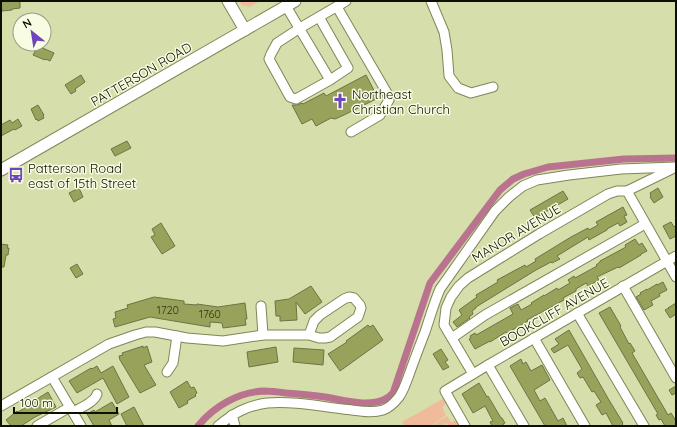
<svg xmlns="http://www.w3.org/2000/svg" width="677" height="427" viewBox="0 0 677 427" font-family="Quicksand,sans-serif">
  <rect width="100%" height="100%" fill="#d6deab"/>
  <!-- green -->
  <g fill="#efbb9a">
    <path d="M 239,1 L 260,1 L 249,7 L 242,5 Z"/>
    <path d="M 446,397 L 449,402 L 442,407 L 446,415 L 437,421 L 432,426 L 405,426 L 402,422 Z"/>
    <path d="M 447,416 L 451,422 L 457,420 L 461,426 L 449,426 L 446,423 L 442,426 L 434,426 L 437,422 Z"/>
  </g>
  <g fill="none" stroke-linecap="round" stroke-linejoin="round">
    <!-- canal -->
    <path stroke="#ba738f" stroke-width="7" d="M 198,426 C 214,406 239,392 264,391 C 271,391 279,392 286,393 C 299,394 312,395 325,397 C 343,400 366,407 383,400 C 386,399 390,396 393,393 L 430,283 L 500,190 L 513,179 L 524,174 L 548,167 L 624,159 L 676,158"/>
  </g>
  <!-- building -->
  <g fill="#99a25b" stroke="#6d7344">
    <path d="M 1,1 L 20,1 L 20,8 L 12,9 L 12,10 L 2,11 Z"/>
    <path d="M 38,46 L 54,53 L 50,61 L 46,59 L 45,60 L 33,55 Z"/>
    <path d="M 81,75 L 85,82 L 75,89 L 76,91 L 71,94 L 65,85 Z"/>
    <path d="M 366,75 L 378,98 L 344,115 L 335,119 L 331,118 L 316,126 L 312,119 L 302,124 L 292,105 L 297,105 L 302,103 L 303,104 L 324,93 L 326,96 Z"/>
    <path d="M 38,105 L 44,115 L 43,116 L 44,118 L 38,121 L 37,119 L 36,120 L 31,109 Z"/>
    <path d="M 18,119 L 22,126 L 15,130 L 14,129 L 1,136 L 1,125 L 10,120 L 12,123 Z"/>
    <path d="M 127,141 L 131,148 L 115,156 L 111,149 Z"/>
    <path d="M 79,188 L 83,197 L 74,202 L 69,193 Z"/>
    <path d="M 658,188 L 663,197 L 654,203 L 650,197 L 651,196 L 650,193 Z"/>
    <path d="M 563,191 L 568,199 L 535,218 L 530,210 Z"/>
    <path d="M 623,207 L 627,215 L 624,216 L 627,222 L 620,226 L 618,223 L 607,229 L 607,230 L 589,240 L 588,237 L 557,256 L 560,259 L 552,263 L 551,262 L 536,270 L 476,307 L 476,308 L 472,311 L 473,314 L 469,317 L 470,318 L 457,327 L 453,322 L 462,315 L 459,310 L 477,297 L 476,295 L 498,282 L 497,280 L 525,265 L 526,267 L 536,261 L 535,259 L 571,237 L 588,228 L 589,230 L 598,225 L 596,222 Z"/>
    <path d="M 671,222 L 674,227 L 676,225 L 676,236 L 670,239 L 663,226 Z"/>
    <path d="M 161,223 L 175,246 L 162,254 L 151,237 L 155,235 L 152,229 Z"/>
    <path d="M 635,239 L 639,245 L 642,243 L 647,251 L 641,254 L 641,255 L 619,268 L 618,267 L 597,277 L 599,280 L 588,286 L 586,283 L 576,289 L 576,291 L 563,298 L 564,300 L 553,306 L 527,320 L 528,321 L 507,333 L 506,332 L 490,342 L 490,341 L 475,349 L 469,339 L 471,338 L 470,336 L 475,333 L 476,335 L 478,334 L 513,314 L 510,308 L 518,304 L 521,310 L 532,304 L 531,303 L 544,295 L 544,296 L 557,288 L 558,290 L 570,283 L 568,280 L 574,276 L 575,278 L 597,266 L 596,265 L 600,262 L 600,261 L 626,247 L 625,245 Z"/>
    <path d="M 1,244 L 8,245 L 7,248 L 9,248 L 8,255 L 6,255 L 4,267 L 1,267 Z"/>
    <path d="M 77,264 L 83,274 L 76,278 L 70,268 Z"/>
    <path d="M 663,282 L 667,290 L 659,294 L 660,296 L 651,301 L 653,305 L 644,310 L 636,297 L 641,294 L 640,293 L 647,289 L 647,290 L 657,284 L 657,285 Z"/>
    <path d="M 311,286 L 322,302 L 305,314 L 296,302 L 297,320 L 280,321 L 280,316 L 276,316 L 275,301 L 289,299 Z"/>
    <path d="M 154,297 L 184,301 L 184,304 L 197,305 L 197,304 L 218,307 L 245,303 L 247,319 L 245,319 L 246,325 L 223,328 L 222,323 L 210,322 L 210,327 L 150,317 L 115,327 L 113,319 L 116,318 L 115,312 L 128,308 L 127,305 Z"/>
    <path d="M 676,303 L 676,314 L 670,318 L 665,310 L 669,308 L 668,308 Z"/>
    <path d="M 610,307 L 621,326 L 620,327 L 629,344 L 630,343 L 635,351 L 632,353 L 668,415 L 671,413 L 676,421 L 676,426 L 665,426 L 661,419 L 659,420 L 656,415 L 658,414 L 599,313 Z"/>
    <path d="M 368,325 L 370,327 L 373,325 L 383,340 L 340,371 L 328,354 L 347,342 L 346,341 Z"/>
    <path d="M 569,330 L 609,400 L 623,423 L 622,424 L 624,426 L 613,426 L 606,413 L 602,415 L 596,405 L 601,402 L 594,391 L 592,392 L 583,377 L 580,378 L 577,373 L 582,369 L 568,345 L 554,353 L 551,349 L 559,344 L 555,339 Z"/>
    <path d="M 143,346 L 143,348 L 147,346 L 152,362 L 144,365 L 156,385 L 140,393 L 120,360 L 119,356 L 123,355 L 122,353 Z"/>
    <path d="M 276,347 L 278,362 L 249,367 L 247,352 Z"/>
    <path d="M 294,348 L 324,350 L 323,365 L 293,362 Z"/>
    <path d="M 441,349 L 448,360 L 445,362 L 449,367 L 443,370 L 433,354 Z"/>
    <path d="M 521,359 L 523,364 L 526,362 L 531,371 L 542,365 L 550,380 L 534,390 L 540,401 L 545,398 L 558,421 L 563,418 L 567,426 L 545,426 L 510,366 Z"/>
    <path d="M 97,366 L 101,373 L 113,366 L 129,397 L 117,404 L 103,378 L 77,393 L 69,381 L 91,368 L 92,369 Z"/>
    <path d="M 187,381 L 191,388 L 194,387 L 197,393 L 195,395 L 196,396 L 187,401 L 188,403 L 179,408 L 170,392 Z"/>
    <path d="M 479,383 L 487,397 L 488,396 L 501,418 L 502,418 L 505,423 L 503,424 L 504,426 L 492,426 L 490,422 L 493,421 L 485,406 L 473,413 L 469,406 L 462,394 Z"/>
    <path d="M 676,386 L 676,393 L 672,395 L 669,390 Z"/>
    <path d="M 48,392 L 56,407 L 35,417 L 21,426 L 11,426 L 6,420 L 17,411 L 18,412 L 38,400 L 37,399 Z"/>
    <path d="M 112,402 L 119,414 L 109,420 L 112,426 L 94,426 L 87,414 L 94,410 L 95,412 Z"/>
    <path d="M 134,407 L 144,426 L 127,426 L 121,414 Z"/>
  </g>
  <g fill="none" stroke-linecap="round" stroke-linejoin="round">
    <defs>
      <g id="minor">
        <path d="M 431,1 L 444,32 L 447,50 L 449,76 L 458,88 L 471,93 L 493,87"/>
        <path d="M 286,6 L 330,80"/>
        <path d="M 337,7 L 387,93 L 389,100 L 380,115 L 351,132"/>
        <path d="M 319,17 L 348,68 L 330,80 L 296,99 L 290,97 L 269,59 L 271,54 L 277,43 L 300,28 L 346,1"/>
        <path d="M 627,191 L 676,277"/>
        <path d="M 623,286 L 676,378"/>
        <path d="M 261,306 L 263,335"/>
        <path d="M 577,313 L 644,426"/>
        <path d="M 452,338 L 462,331 L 485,315 L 645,224"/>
        <path d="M 534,338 L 585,426"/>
        <path d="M 488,365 L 524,426"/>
        <path d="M 167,372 L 173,363 L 177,336"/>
        <path d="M 473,374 L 444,325 L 446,308 L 451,297 L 459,286 L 468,278 L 539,234 L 608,194 L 617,191 L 627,191 L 672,169"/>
        <path d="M 52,377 L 81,426"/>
        <path d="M 1,406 L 109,344 L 135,335 L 146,332 L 155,332 L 187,338 L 223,341 L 263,335 L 309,335 L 319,338 L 325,338 L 330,337 L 358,317 L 361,308 L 360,305 L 354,298 L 349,297 L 344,299 L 320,315 L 314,321 L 309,335"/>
        <path d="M 73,412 C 80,408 95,402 97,394"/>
        <path d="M 232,415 L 235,426"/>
        <path d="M 37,426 L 70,407"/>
        <path d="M 218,426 C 234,413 246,406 267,403 C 293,401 318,406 343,409 C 356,410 370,414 383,410 C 389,408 395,402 399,397 C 404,390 407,380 410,372 C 415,358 420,345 425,332 C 430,317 434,303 440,289 L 495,211 L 509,197 L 523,186 L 537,180 L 569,175 L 621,169 L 676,167"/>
        <path d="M 465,426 L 445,391 L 488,365 L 676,256"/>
      </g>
      <g id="major">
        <path d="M 228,1 L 245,30"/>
        <path d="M 1,170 L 295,1"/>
      </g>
    </defs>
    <!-- minor casing -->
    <use href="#minor" stroke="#808657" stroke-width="11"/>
    <!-- major casing -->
    <use href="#major" stroke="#808657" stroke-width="13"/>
    <!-- minor -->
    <use href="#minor" stroke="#fff" stroke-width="9"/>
    <!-- major -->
    <use href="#major" stroke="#fff" stroke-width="11"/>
  </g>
  <!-- icons -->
  <defs>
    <symbol id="church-bare" viewBox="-9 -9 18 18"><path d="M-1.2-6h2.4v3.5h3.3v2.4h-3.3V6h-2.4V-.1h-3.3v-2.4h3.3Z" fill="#6e45bd" stroke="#f8fce2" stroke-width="2.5" paint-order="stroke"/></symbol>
    <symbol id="bus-bare" viewBox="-9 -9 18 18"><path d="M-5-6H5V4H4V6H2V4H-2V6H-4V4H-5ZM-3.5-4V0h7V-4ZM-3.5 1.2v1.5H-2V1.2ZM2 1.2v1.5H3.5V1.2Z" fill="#6e45bd" stroke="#f8fce2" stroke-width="2.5" paint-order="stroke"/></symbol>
  </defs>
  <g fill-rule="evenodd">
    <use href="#church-bare" x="329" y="90" width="22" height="22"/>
    <use href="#bus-bare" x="5" y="164" width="22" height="22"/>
  </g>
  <g text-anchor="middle" stroke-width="3" stroke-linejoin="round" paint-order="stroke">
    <!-- number labels -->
    <g font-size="11" fill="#303418">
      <text x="168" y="314">1720</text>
      <text x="210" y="318">1760</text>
    </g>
    <!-- street labels -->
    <g font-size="13" fill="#0d0f01" stroke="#f8fce2">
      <text transform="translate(141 74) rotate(-30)" y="5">PATTERSON ROAD</text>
      <text transform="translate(516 233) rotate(-31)" y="5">MANOR AVENUE</text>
      <text transform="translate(554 312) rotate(-30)" y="5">BOOKCLIFF AVENUE</text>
    </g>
    <!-- poi labels -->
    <g font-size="13" fill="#0d0f01" stroke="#f8fce2" text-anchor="start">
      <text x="352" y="99">Northeast<tspan x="352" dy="15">Christian Church</tspan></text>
      <text x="28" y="173">Patterson Road<tspan x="28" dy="15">east of 15th Street</tspan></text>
    </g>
  </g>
  <!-- border -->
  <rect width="677" height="427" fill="none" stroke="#0d0f01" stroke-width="4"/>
  <!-- north arrow -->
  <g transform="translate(32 32) rotate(330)"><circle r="19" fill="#f8fce2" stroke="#9a9d88"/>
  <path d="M0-3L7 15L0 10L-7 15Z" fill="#6e45bd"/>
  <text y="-6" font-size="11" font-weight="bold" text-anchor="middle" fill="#0d0f01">N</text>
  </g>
  <!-- scale -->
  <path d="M14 407v6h103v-6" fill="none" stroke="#0d0f01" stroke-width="2"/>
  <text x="20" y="407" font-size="12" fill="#0d0f01" stroke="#f8fce2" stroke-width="3" paint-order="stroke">100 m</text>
</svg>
